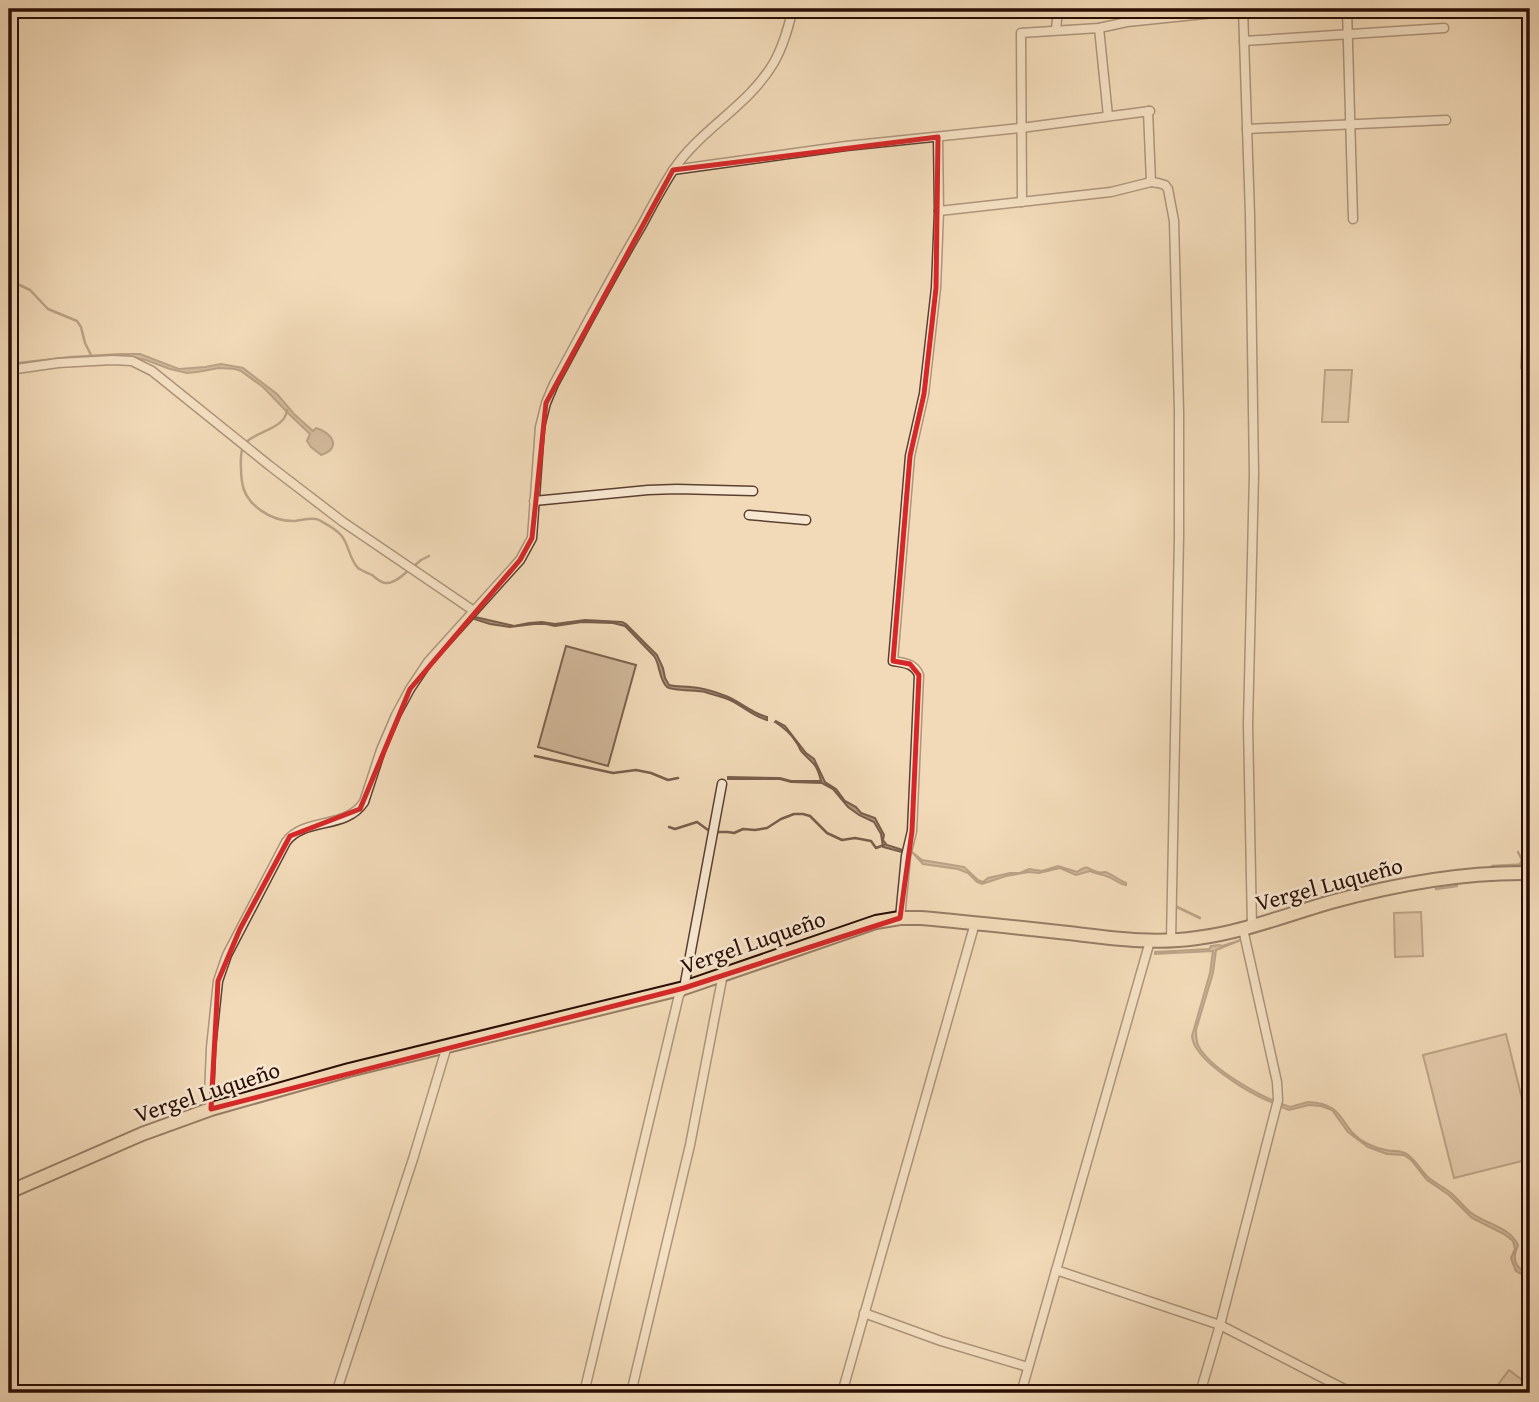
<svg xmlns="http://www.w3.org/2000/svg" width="1539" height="1402" viewBox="0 0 1539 1402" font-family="'Gentium Book Plus',serif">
  <rect width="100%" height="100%" fill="#f2dab8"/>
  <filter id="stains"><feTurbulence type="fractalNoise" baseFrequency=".00286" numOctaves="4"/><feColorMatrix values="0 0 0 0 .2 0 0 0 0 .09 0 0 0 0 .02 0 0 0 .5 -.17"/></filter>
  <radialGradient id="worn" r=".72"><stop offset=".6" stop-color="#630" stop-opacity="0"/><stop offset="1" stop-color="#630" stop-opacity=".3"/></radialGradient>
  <!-- green -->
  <g fill="#d0b799" stroke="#7c624e" stroke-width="2">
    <path d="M 1523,327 L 1530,328 L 1530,369 L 1521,368 Z"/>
    <path d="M 1325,370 L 1352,370 L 1348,422 L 1322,422 Z"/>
    <path d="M 566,646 L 636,665 L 608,766 L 538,747 Z"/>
    <path d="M 1421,912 L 1423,956 L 1395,957 L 1394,913 Z"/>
    <path d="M 1506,1034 L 1530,1131 L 1530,1159 L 1454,1178 L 1423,1055 Z"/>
    <path d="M 1509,1370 L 1530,1386 L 1527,1393 L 1506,1393 L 1497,1386 Z"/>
  </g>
  <!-- water -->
  <g fill="#ae947b" stroke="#795e4b" stroke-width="2">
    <path d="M 120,354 L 140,354 L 179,369 L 205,367 L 221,364 L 243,368 L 277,394 L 294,414 L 313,431 L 316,428 C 331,432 343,448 321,455 L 311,447 L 307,441 L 310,434 L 289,414 L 263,387 L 241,371 L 235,369 L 219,368 L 197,372 L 187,373 L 170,369 L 146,360 L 122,355 L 9,367 L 9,364 L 69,357 Z"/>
    <path d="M 475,617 L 514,626 L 529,623 L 542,622 L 555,624 L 585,620 L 622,622 L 626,624 L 657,655 L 663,668 L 665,678 L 669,685 C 677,687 683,686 691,687 C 702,688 713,691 723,695 C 739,700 751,713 767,717 L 767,720 C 753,716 744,707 732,701 C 724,697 714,695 705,692 C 696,690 672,691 667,687 C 659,680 660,664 654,656 L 625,626 L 613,623 L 582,622 L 555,626 L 546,624 L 534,624 L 510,627 L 490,624 L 474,619 Z"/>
    <path d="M 776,721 L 785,726 L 806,753 L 814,759 L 825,782 L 836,789 L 845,801 L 856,807 L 861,813 L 875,818 L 884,835 L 883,840 L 887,845 L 903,850 L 902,852 L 883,847 L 881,834 L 874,822 L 859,815 L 848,807 L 833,789 L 822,783 L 791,782 L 780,779 L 728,779 L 728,777 L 780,778 L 791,781 L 821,781 C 816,762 814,765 802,752 C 797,746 801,748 796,742 C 791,734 783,727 775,722 Z"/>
    <path d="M 912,852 L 922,860 L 964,867 L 978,880 L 983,882 L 988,878 L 1010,873 L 1020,873 L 1029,869 L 1042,871 L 1058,866 L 1077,872 C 1090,863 1087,870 1098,872 C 1100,873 1103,872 1105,872 C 1112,874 1119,880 1126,883 L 1126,885 C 1118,884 1114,878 1106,876 C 1100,874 1096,874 1090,871 L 1076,875 L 1060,868 L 1039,873 L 1029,872 L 1006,876 L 982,884 L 977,882 L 968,873 L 958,869 L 923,864 Z"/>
    <path d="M 1241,940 L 1216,950 L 1213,973 L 1196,1030 C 1196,1035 1196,1042 1199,1047 C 1210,1067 1251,1091 1272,1100 L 1271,1102 C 1250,1094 1193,1060 1192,1036 L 1210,973 L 1213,951 L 1155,954 L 1155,952 L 1209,949 L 1211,946 L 1219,945 L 1222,946 Z"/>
    <path d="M 1308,1102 C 1348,1104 1337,1127 1366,1143 C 1372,1146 1380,1149 1386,1150 C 1394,1152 1400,1150 1407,1154 C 1416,1160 1421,1171 1429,1178 C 1436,1184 1444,1187 1451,1193 C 1458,1199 1463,1206 1470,1212 C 1485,1224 1509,1226 1518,1245 C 1517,1249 1515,1252 1515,1255 C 1513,1266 1523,1271 1530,1276 L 1530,1279 L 1516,1271 L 1513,1264 L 1511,1258 L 1515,1249 L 1513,1241 L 1504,1234 L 1472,1218 L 1449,1195 L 1427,1180 L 1411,1160 L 1404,1155 L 1387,1154 L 1368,1147 L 1348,1132 L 1332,1110 L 1321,1106 L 1309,1105 L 1289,1110 L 1281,1107 L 1282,1104 L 1290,1107 Z"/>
  </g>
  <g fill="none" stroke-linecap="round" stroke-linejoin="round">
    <!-- stream -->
    <g stroke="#795e4b" stroke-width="2.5">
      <path d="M 9,280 L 30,290 L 48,309 L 77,321 L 81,327 L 85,343 L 92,357"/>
      <path d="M 287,410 C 285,432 246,431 242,450 C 240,457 241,475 242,482 C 245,505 271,521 293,521 C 301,521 311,516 319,520 C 326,524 336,529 341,535 C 349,544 349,559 358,568 C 362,571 368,573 372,575 C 376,578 381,583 386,583 C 394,584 403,575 409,570"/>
      <path d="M 414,566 L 421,560 L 429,556"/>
      <path d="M 535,756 L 613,773 L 636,770 L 651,773 L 668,780 L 678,778"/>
      <path d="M 669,827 L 675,829 L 697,822 L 708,830"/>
      <path d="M 718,832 L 728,832 L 734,833 L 743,829 L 755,830 L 767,828 L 781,819 L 794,814 L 803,814 L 810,816 L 827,833 L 842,840 L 855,838 L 871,841 L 876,848 L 884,845"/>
      <path d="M 1518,852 L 1522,860 L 1520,864"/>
      <path d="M 1492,866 L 1530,864"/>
      <path d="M 1347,888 L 1374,881"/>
      <path d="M 1436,889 L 1457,886"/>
      <path d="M 1175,906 L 1200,918"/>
    </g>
    <defs>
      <g id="minor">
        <path d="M 1243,9 L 1250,215 L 1254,474 L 1248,724 L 1252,927"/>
        <path d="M 1347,9 L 1353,219"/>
        <path d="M 1099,28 L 1108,116"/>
        <path d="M 1056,30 L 1058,9"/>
        <path d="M 1244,41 L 1444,28"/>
        <path d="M 1148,111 L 1151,182"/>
        <path d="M 1247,129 L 1446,120"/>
        <path d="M 673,170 L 846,146 L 1021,128 L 1150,111"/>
        <path d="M 1022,202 L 1021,33 L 1099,28 L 1127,22 L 1243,10"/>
        <path d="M 939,211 L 1111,192 L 1151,182 L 1158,183 L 1165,185 L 1168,189 L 1174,221 L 1179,412 L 1179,537 L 1171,941"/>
        <path d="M 9,370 L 58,363 L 112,360 L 132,361 L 152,371 L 270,466 L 343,522 L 474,611"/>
        <path d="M 534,501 L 648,490 L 677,489 L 753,491"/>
        <path d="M 749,515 L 806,520"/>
        <path d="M 900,918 L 906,856 L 912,831 L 919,675 C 914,663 904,663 893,661 L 910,456 L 924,394 L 936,288 L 939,211 L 938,137"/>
        <path d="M 211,1109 L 209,1096 L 211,1048 L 218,981 L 227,955 L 286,842 C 304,817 346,830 364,802 L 381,750 L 396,715 L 410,689 L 428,662 L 520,560 L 532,538 L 540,427 L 546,403 L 554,384 C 583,331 611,277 642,225 C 652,206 662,187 674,169 C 701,129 748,106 773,64 C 783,47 788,28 793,9"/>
        <path d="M 1056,1270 L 1220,1325 L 1352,1393"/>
        <path d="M 864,1313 L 941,1341 L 1028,1367"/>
        <path d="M 336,1393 L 413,1159 L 447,1046"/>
        <path d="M 584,1393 L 679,995 L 684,988 L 722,784"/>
        <path d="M 631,1393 L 690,1145 L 723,974"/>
        <path d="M 842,1393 L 975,923"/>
        <path d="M 1021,1393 L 1150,941"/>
        <path d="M 1200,1393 L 1220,1325 L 1278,1100 L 1277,1082 L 1243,929"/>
      </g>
      <path id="primary" d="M 9,1192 L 142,1134 L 211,1109 L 349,1070 L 684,988 L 876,922 L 900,918 L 921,918 C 967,922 1013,927 1059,932 C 1105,937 1150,945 1197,938 C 1243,932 1286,915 1331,902 C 1396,884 1462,872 1530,873"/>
    </defs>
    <!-- minor casing -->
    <use href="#minor" stroke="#5b4031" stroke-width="11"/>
    <!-- primary casing -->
    <use href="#primary" stroke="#290d04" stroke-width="16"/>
    <!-- minor -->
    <use href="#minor" stroke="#f7e7d1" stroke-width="8"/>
    <!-- primary -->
    <use href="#primary" stroke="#f2dab8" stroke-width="12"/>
  </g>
  <!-- marked area -->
  <path d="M0 0H1539V1402H0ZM 938,137 L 936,288 L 924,394 L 910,456 L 893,661 L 910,664 L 919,675 L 912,831 L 900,918 L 684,988 L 211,1109 L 218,981 L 240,929 L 290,836 L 360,809 L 410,689 L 520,560 L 532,538 L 546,403 L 673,170 Z" fill="#f2dab8" fill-opacity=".55" fill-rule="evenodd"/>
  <path fill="none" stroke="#d62828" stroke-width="5" stroke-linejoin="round" d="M 938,137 L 936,288 L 924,394 L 910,456 L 893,661 L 910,664 L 919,675 L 912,831 L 900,918 L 684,988 L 211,1109 L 218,981 L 240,929 L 290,836 L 360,809 L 410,689 L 520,560 L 532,538 L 546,403 L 673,170 Z"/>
  <g text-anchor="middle" stroke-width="5" stroke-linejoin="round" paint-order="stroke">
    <!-- street labels -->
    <g font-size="23" fill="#290d04" stroke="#f7e7d1">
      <text transform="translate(1329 884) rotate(-15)" y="8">Vergel Luqueño</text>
      <text transform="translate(753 942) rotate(-19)" y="8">Vergel Luqueño</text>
      <text transform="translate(207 1092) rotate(-18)" y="8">Vergel Luqueño</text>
    </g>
  </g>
  <!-- margin -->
  <rect width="1539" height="1402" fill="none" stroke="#f2dab8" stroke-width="35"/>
  <rect x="10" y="10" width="1518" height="1381" fill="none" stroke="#290d04" stroke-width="3.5"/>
  <rect x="18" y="18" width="1504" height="1367" fill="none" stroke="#290d04" stroke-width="2"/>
  <rect width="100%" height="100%" filter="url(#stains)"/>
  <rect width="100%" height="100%" fill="url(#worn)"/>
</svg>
